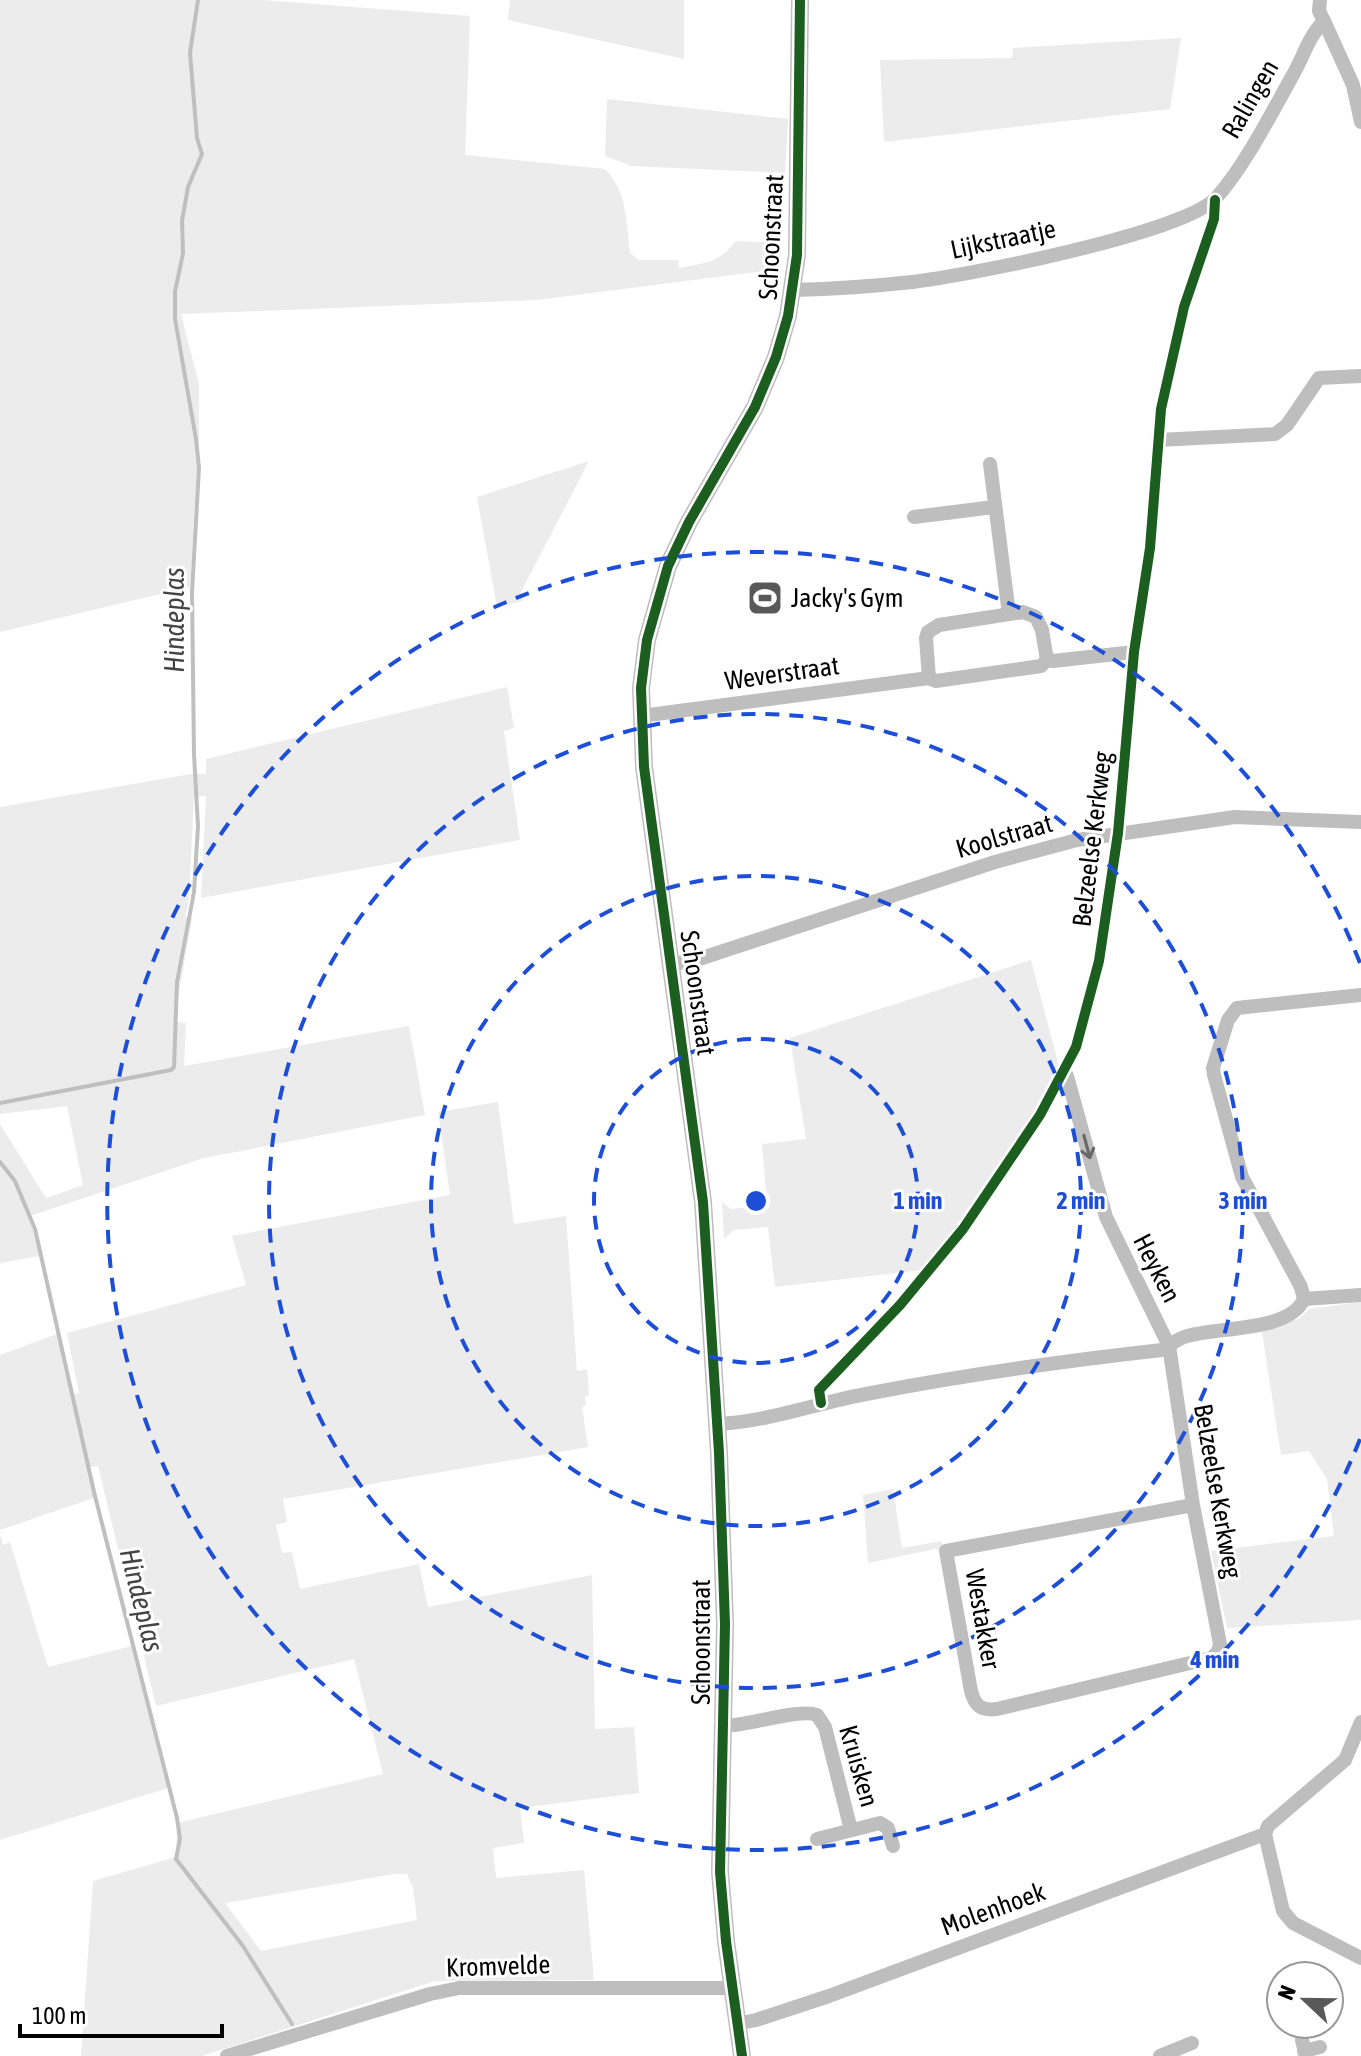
<svg xmlns="http://www.w3.org/2000/svg" width="1361" height="2056" viewBox="0 0 1361 2056" font-family="'Asap Condensed',sans-serif">
  <rect width="100%" height="100%" fill="#fff"/>
  <!-- green -->
  <g fill="#ececec" fill-rule="evenodd">
    <path d="M 0,0 L 262,0 L 470,16 L 465,155 L 605,169 C 628,193 626,222 630,253 L 639,260 L 678,260 L 679,268 C 702,264 722,262 735,241 L 782,243 L 780,269 L 537,300 L 181,314 L 199,384 L 199,433 L 190,587 L 0,632 Z"/>
    <path d="M 510,0 L 684,0 L 684,59 L 508,20 Z"/>
    <path d="M 1181,38 L 1170,109 L 884,142 L 880,60 L 1012,58 L 1013,48 Z"/>
    <path d="M 607,99 L 788,119 L 785,173 L 631,166 L 605,156 Z"/>
    <path d="M 589,461 L 521,592 L 523,601 L 497,607 L 477,497 Z"/>
    <path d="M 507,687 L 514,728 L 504,731 L 520,840 L 201,898 L 206,796 L 194,796 L 189,900 L 185,916 L 192,918 L 174,1022 L 186,1023 L 184,1066 L 409,1026 L 425,1115 L 204,1158 L 30,1216 L 39,1256 L 0,1263 L 0,1124 L 46,1198 L 83,1185 L 67,1106 L 0,1114 L 0,807 L 191,774 L 206,774 L 206,759 Z"/>
    <path d="M 1031,960 L 1059,1066 C 1023,1140 975,1207 922,1270 L 775,1287 L 768,1227 L 734,1230 L 724,1239 L 722,1202 L 731,1209 L 767,1205 L 762,1144 L 806,1139 L 790,1038 Z"/>
    <path d="M 498,1102 L 514,1224 L 566,1216 L 577,1371 L 587,1369 L 589,1395 L 585,1396 L 586,1405 L 582,1407 L 588,1447 L 283,1499 L 287,1522 L 276,1525 L 282,1553 L 292,1552 L 300,1589 L 419,1564 L 428,1607 L 592,1575 L 595,1729 L 634,1727 L 639,1793 L 520,1808 L 524,1843 L 493,1848 L 496,1878 L 584,1870 L 594,1980 L 435,1981 L 202,2056 L 81,2056 L 93,1881 L 176,1857 L 177,1823 L 383,1774 L 354,1659 L 156,1706 L 98,1466 L 87,1468 L 94,1498 L 0,1530 L 0,1355 L 57,1334 L 72,1394 L 79,1393 L 67,1333 L 246,1285 L 232,1236 L 450,1195 L 438,1112 ZM 394,1874 L 407,1874 L 413,1888 L 417,1920 L 261,1951 L 225,1903 Z"/>
    <path d="M 1361,1302 L 1361,1620 L 1227,1628 L 1211,1551 L 1334,1536 L 1327,1479 L 1309,1451 L 1281,1455 L 1262,1332 L 1300,1318 L 1309,1309 Z"/>
    <path d="M 893,1489 L 902,1548 L 942,1541 L 942,1551 L 935,1549 L 868,1563 L 863,1495 Z"/>
    <path d="M 0,1534 L 3,1545 L 10,1542 L 48,1667 L 132,1646 L 168,1788 L 0,1840 Z"/>
  </g>
  <g fill="none" stroke-linecap="round" stroke-linejoin="round">
    <!-- stream -->
    <g stroke="#bfbfbf" stroke-width="4">
      <path d="M 0,1103 L 171,1070 L 174,1067 L 177,982 L 194,892 L 198,826 L 194,754 L 192,592 L 199,468 L 196,439 L 175,319 L 175,292 L 183,253 L 182,221 L 188,187 L 202,154 L 197,138 L 190,53 L 198,0"/>
      <path d="M 0,1162 L 15,1181 L 35,1229 L 94,1492 L 177,1818 L 180,1839 L 176,1859 L 243,1946 L 292,2024"/>
    </g>
    <!-- minor -->
    <g stroke="#bebebe" stroke-width="14">
      <path d="M 1324,21 L 1353,85 L 1361,122"/>
      <path d="M 793,290 C 829,289 866,287 902,283 C 957,278 1187,233 1217,197 C 1246,164 1272,112 1294,73 C 1304,55 1309,36 1324,21 L 1319,11 L 1320,0"/>
      <path d="M 1158,440 L 1275,434 L 1287,425 L 1319,378 L 1361,376"/>
      <path d="M 990,464 L 1009,614"/>
      <path d="M 914,517 L 994,507"/>
      <path d="M 929,678 L 926,638 L 928,632 L 939,625 L 1023,612 L 1036,617 L 1042,630 L 1047,660"/>
      <path d="M 641,716 L 929,678 L 936,681 L 1041,666 L 1047,660 L 1053,661 L 1134,652"/>
      <path d="M 672,964 L 693,961 L 995,862 L 1077,840 L 1235,817 L 1361,822"/>
      <path d="M 1064,1073 L 1067,1076 L 1106,1217 L 1169,1346 L 1193,1505 L 1220,1644 L 1218,1652 L 1211,1658 L 997,1709 C 981,1711 975,1706 971,1691 L 946,1551 L 1193,1505"/>
      <path d="M 1304,1299 L 1361,1295"/>
      <path d="M 821,1403 L 819,1390 L 900,1305 L 963,1229 L 1040,1115 L 1076,1047 L 1099,961 L 1118,833 L 1134,652 L 1150,548 L 1161,409 L 1184,307 L 1214,219 L 1215,200"/>
      <path d="M 717,1424 C 767,1422 817,1403 866,1394 C 964,1375 1063,1361 1162,1350 C 1169,1346 1176,1340 1184,1337 C 1215,1326 1289,1333 1304,1299 L 1301,1287 L 1242,1177 L 1214,1075 L 1213,1068 L 1228,1020 L 1237,1008 L 1361,995"/>
      <path d="M 723,1726 C 748,1726 799,1708 817,1715 L 825,1727 L 851,1830"/>
      <path d="M 1265,1834 L 1283,1911 L 1293,1923 L 1361,1958"/>
      <path d="M 817,1839 L 880,1823 L 888,1828 L 893,1846"/>
      <path d="M 737,2024 L 756,2020 L 829,1996 L 1265,1834 L 1268,1826 L 1345,1760 L 1361,1722"/>
      <path d="M 1302,2040 L 1306,2056"/>
      <path d="M 1304,2051 L 1320,2047"/>
      <path d="M 227,2056 L 430,1994 L 459,1988 L 731,1988"/>
      <path d="M 1160,2056 L 1192,2043"/>
    </g>
    <!-- tertiary -->
    <path stroke="#bebebe" stroke-width="18" d="M 742,2056 L 726,1941 L 720,1872 L 725,1624 L 719,1453 L 703,1202 L 644,767 L 641,688 L 647,640 L 668,566 L 689,522 L 755,407 L 776,357 L 788,316 L 797,255 L 800,0"/>
    <defs>
      <g id="cycleway">
        <path d="M 821,1403 L 819,1390 L 900,1305 L 963,1229 L 1040,1115 L 1076,1047 L 1099,961 L 1118,833 L 1134,652 L 1150,548 L 1161,409 L 1184,307 L 1214,219 L 1215,200"/>
        <path d="M 742,2056 L 726,1941 L 720,1872 L 725,1624 L 719,1453 L 703,1202 L 644,767 L 641,688 L 647,640 L 668,566 L 689,522 L 755,407 L 776,357 L 788,316 L 797,255 L 800,0"/>
      </g>
    </defs>
    <!-- cycleway casing -->
    <use href="#cycleway" stroke="#fff" stroke-width="15"/>
    <!-- cycleway -->
    <use href="#cycleway" stroke="#1b5e20" stroke-width="10"/>
  </g>
  <!-- one-way arrows -->
  <defs><path id="oneway-shaft" d="M-6 0H5M1.5-3L5.5 0L1.5 3" fill="none" stroke-width="1.6" stroke-linecap="round" stroke-linejoin="round" transform="scale(2)"/></defs>
  <use stroke="#686868" href="#oneway-shaft" transform="translate(1087 1147) rotate(75)"/>
  <!-- distance rings -->
  <g fill="none" stroke="#1d4ed8" stroke-width="4" stroke-dasharray="14 10">
    <circle cx="756" cy="1201" r="162"/>
    <circle cx="756" cy="1201" r="325"/>
    <circle cx="756" cy="1201" r="487"/>
    <path d="M1360 1439A649 649 0 1 1 1360 963"/>
  </g>
  <!-- icons -->
  <defs>
    <symbol id="stadium-square" viewBox="-11 -11 22 22"><rect x="-9" y="-9" width="18" height="18" rx="4" fill="#595959" stroke="#fff"/><path d="M0-5a6.5 5 0 1 0 0 10a6.5 5 0 1 0 0-10ZM-3.5-1.8h7v3.6h-7Z" fill="#fff"/></symbol>
  </defs>
  <g fill-rule="evenodd">
    <use href="#stadium-square" x="745" y="578" width="40" height="40"/>
  </g>
  <g text-anchor="middle" stroke-width="6" stroke-linejoin="round" paint-order="stroke">
    <!-- street labels -->
    <g font-size="26" fill="#000" stroke="#fff">
      <text transform="translate(1250 99) rotate(-60)" y="9">Ralingen</text>
      <text transform="translate(771 237) rotate(-87)" y="9">Schoonstraat</text>
      <text transform="translate(1003 239) rotate(-12)" y="9">Lijkstraatje</text>
      <text transform="translate(782 673) rotate(-8)" y="9">Weverstraat</text>
      <text transform="translate(1004 836) rotate(-16)" y="9">Koolstraat</text>
      <text transform="translate(1092 839) rotate(-83)" y="9">Belzeelse Kerkweg</text>
      <text transform="translate(698 993) rotate(82)" y="9">Schoonstraat</text>
      <text transform="translate(1157 1268) rotate(63)" y="9">Heyken</text>
      <text transform="translate(1218 1491) rotate(80)" y="9">Belzeelse Kerkweg</text>
      <text transform="translate(983 1619) rotate(80)" y="9">Westakker</text>
      <text transform="translate(701 1642) rotate(-90)" y="9">Schoonstraat</text>
      <text transform="translate(859 1766) rotate(74)" y="9">Kruisken</text>
      <text transform="translate(993 1909) rotate(-20)" y="9">Molenhoek</text>
      <text transform="translate(498 1966) rotate(-2)" y="9">Kromvelde</text>
    </g>
    <!-- poi labels -->
    <g font-size="26" fill="#000" stroke="#fff" text-anchor="start">
      <text x="791" y="607">Jacky's Gym</text>
    </g>
    <!-- water labels -->
    <g font-size="28" font-style="italic" fill="#444" stroke="#fff">
      <text transform="translate(174 620) rotate(-90)" y="10">Hindeplas</text>
      <text transform="translate(142 1600) rotate(76)" y="10">Hindeplas</text>
    </g>
  </g>
  <circle cx="756" cy="1201" r="12" fill="#1d4ed8" stroke="#fff" stroke-width="4"/>
  <g font-size="24" text-anchor="middle" font-weight="bold" fill="#1d4ed8" stroke="#fff" stroke-width="6" stroke-linejoin="round" paint-order="stroke">
    <text x="918" y="1209">1 min</text>
    <text x="1081" y="1209">2 min</text>
    <text x="1243" y="1209">3 min</text>
    <text x="1215" y="1668">4 min</text>
  </g>
  <!-- north arrow -->
  <g transform="translate(1305 2000) rotate(292)"><circle r="38" fill="#ffffff" stroke="#999999" stroke-width="2"/>
  <path d="M0-6L14 30L0 20L-14 30Z" fill="#595959"/>
  <text y="-12" font-size="22" font-weight="bold" text-anchor="middle" fill="#000000">N</text>
  </g>
  <!-- scale -->
  <path d="M20 2024v12h202v-12" fill="none" stroke="#000000" stroke-width="4"/>
  <text x="32" y="2024" font-size="24" fill="#000000" stroke="#ffffff" stroke-width="6" paint-order="stroke">100 m</text>
</svg>
